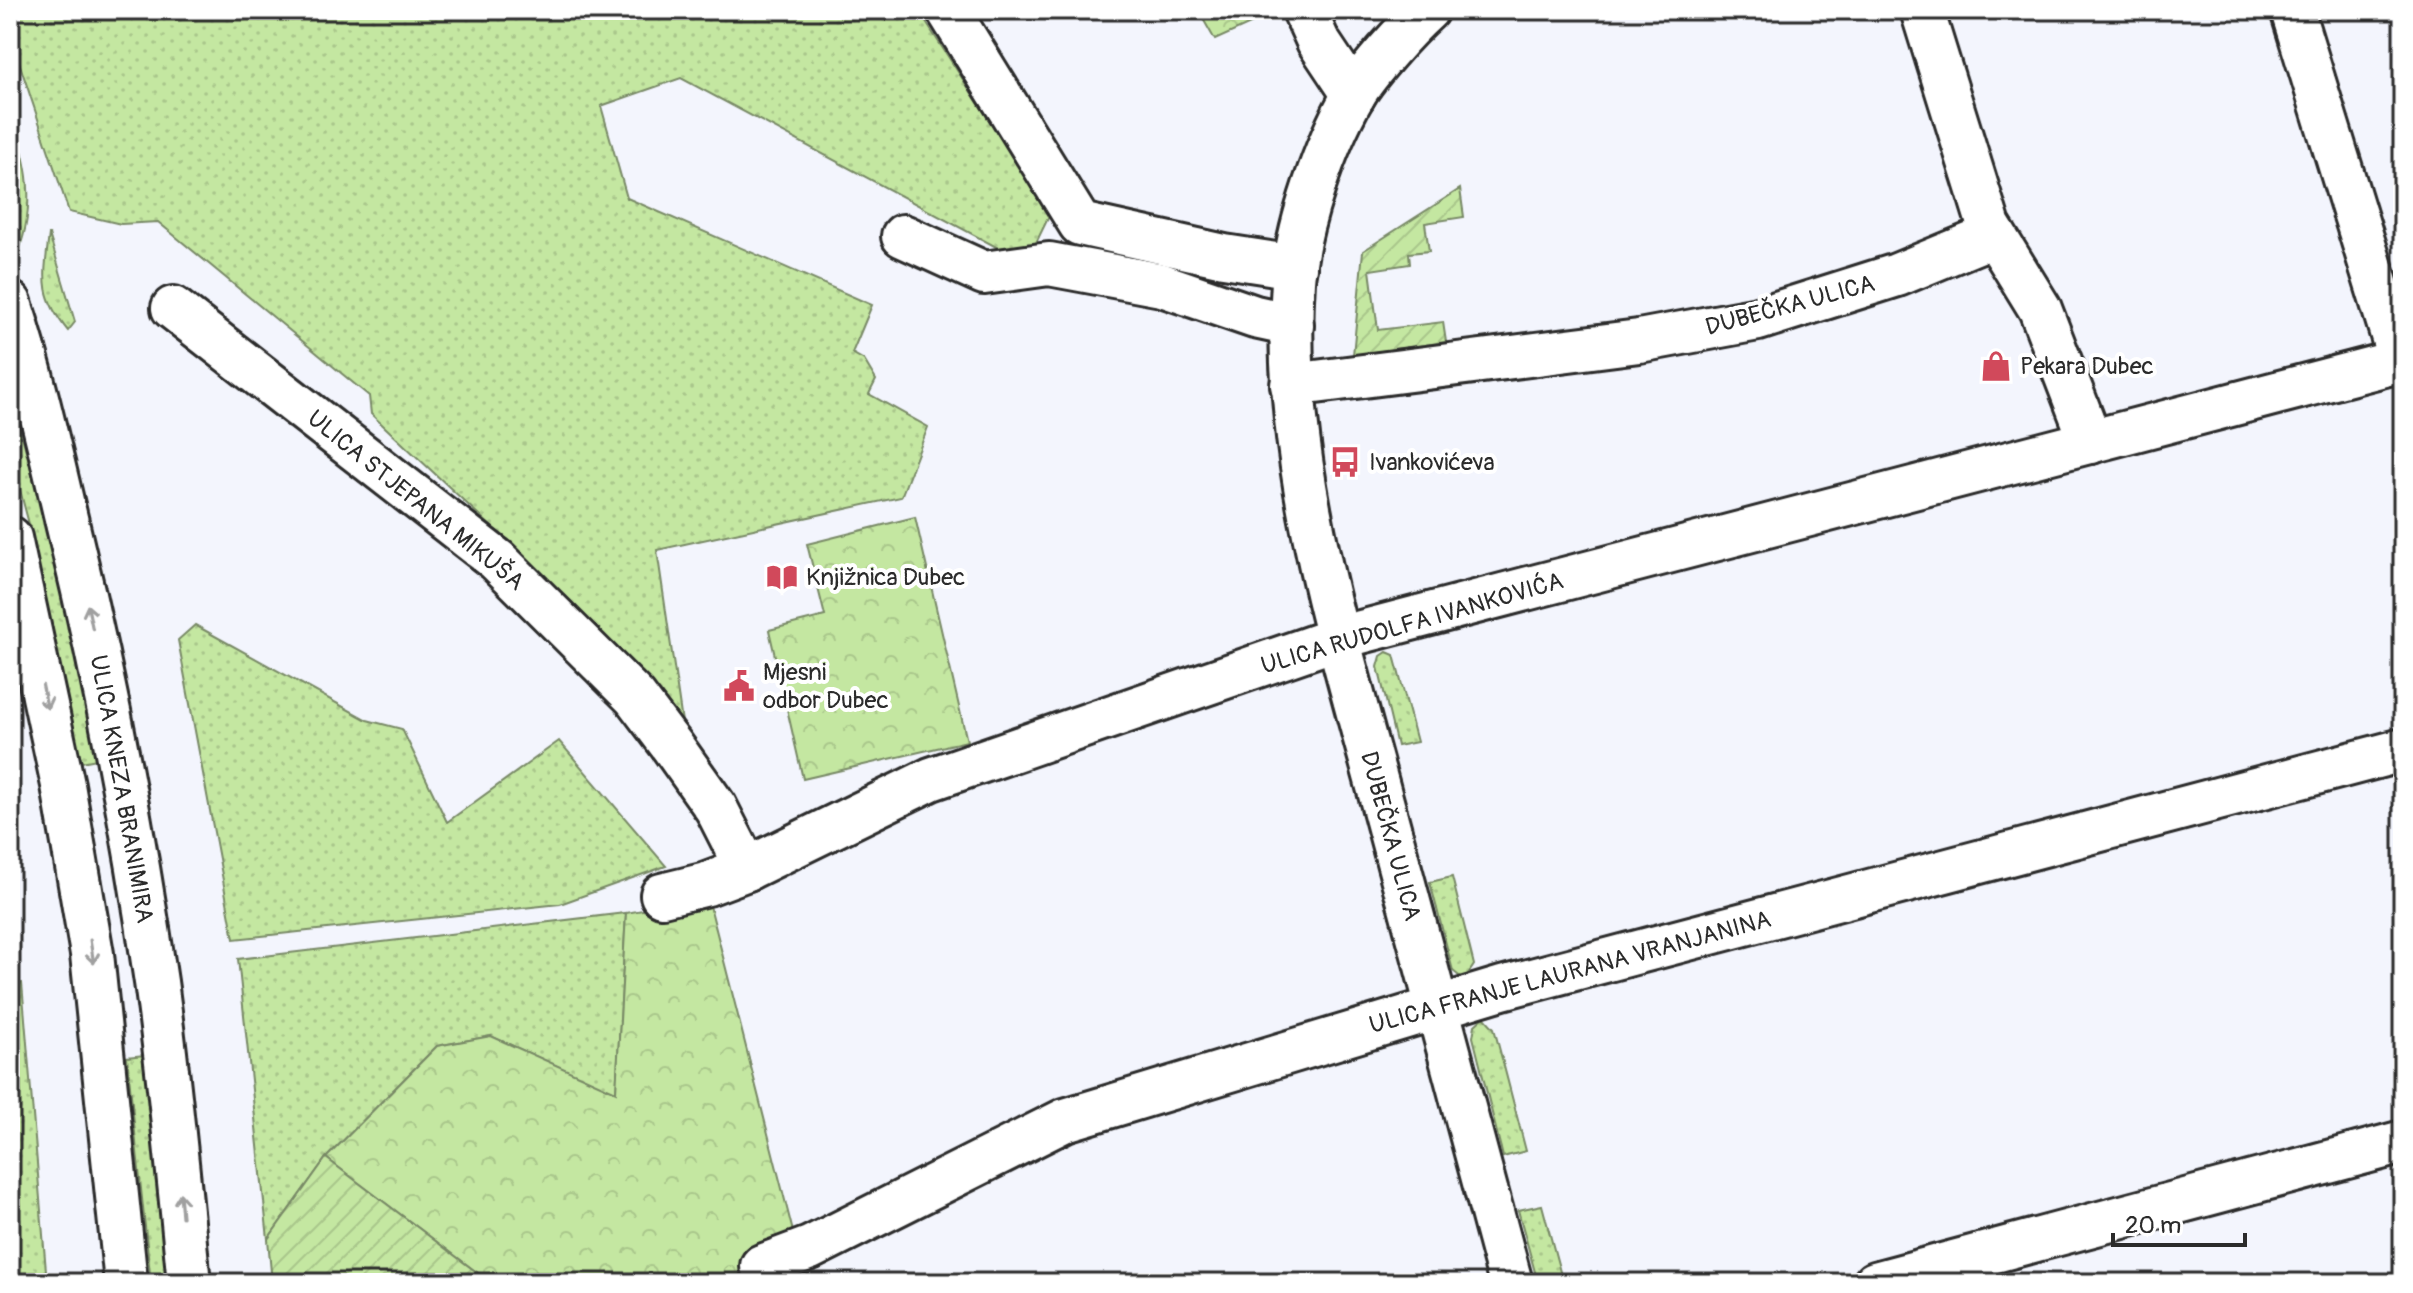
<svg xmlns="http://www.w3.org/2000/svg" width="2413" height="1293" viewBox="0 0 2413 1293" font-family="Pangolin,sans-serif">
  <defs>
    <pattern id="grass-dots" width="8" height="8" patternUnits="userSpaceOnUse" patternTransform="scale(2)"><rect width="8" height="8" fill="#c4e7a1"/><path d="M2 2h.1M6 6h.1" fill="none" stroke="#a9c68b" stroke-width="1.8" stroke-linecap="round"/></pattern>
    <pattern id="forest-crowns" width="20" height="18" patternUnits="userSpaceOnUse" patternTransform="scale(2)"><rect width="20" height="18" fill="#c4e7a1"/><path d="M2 6a3 3 0 1 1 6 0M12 15a3 3 0 1 1 6 0" fill="none" stroke="#a9c68b"/></pattern>
    <pattern id="garden-furrows" width="10" height="10" patternUnits="userSpaceOnUse" patternTransform="scale(2)"><rect width="10" height="10" fill="#c4e7a1"/><path d="M-1 1l2-2M0 10L10 0M9 11l2-2" fill="none" stroke="#a9c68b"/></pattern>
  </defs>
  <rect width="100%" height="100%" fill="#f3f5fd"/>
  <filter id="ink" filterUnits="userSpaceOnUse"><feTurbulence type="fractalNoise" baseFrequency=".0125" numOctaves="2"/><feDisplacementMap in="SourceGraphic" scale="16" xChannelSelector="R" yChannelSelector="G"/><feConvolveMatrix kernelMatrix="1 2 1 2 8 2 1 2 1" color-interpolation-filters="sRGB"/></filter>
  <g filter="url(#ink)">
    <!-- grass -->
    <g fill="url(#grass-dots)" stroke="#788966" stroke-width="2">
      <path d="M 10,10 L 918,10 L 1050,214 L 1034,247 L 1000,249 L 681,78 L 601,106 L 627,198 L 872,305 L 852,353 L 864,360 L 876,380 L 869,394 L 928,427 L 901,497 L 657,550 L 683,729 L 572,602 L 371,414 L 369,396 L 158,222 L 121,224 L 69,212 L 10,35 Z"/>
      <path d="M 10,107 C 24,154 37,195 21,244 L 10,217 Z"/>
      <path d="M 49,234 L 75,322 L 68,331 C 39,295 44,278 49,234 Z"/>
      <path d="M 10,391 L 52,548 L 97,759 L 81,762 L 29,524 L 10,452 Z"/>
      <path d="M 195,625 L 367,720 L 402,729 L 447,822 L 559,741 L 666,866 L 560,904 L 234,939 L 178,640 Z"/>
      <path d="M 1387,652 L 1394,655 L 1417,742 L 1397,746 L 1378,667 L 1381,656 Z"/>
      <path d="M 1452,877 L 1474,965 L 1464,980 L 1453,971 L 1430,882 Z"/>
      <path d="M 626,913 L 616,1093 L 491,1036 L 437,1046 L 326,1158 L 268,1239 L 238,959 Z"/>
      <path d="M 22,983 L 47,1283 L 10,1283 L 10,984 Z"/>
      <path d="M 1484,1017 L 1494,1028 L 1526,1151 L 1503,1157 L 1473,1037 L 1475,1025 Z"/>
      <path d="M 144,1055 L 167,1283 L 151,1283 L 127,1057 Z"/>
      <path d="M 1542,1205 L 1563,1283 L 1538,1283 L 1518,1210 Z"/>
    </g>
    <!-- forest -->
    <g fill="url(#forest-crowns)" stroke="#788966" stroke-width="2">
      <path d="M 1198,10 L 1276,10 L 1277,12 L 1215,40 Z"/>
      <path d="M 915,517 L 967,741 L 803,779 L 769,630 L 825,616 L 807,544 Z"/>
      <path d="M 708,898 L 806,1283 L 491,1283 L 326,1158 L 437,1046 L 491,1036 L 616,1092 L 626,913 Z"/>
    </g>
    <!-- garden -->
    <g fill="url(#garden-furrows)" stroke="#788966" stroke-width="2">
      <path d="M 1460,189 L 1464,217 L 1425,223 L 1429,251 L 1409,253 L 1410,264 L 1370,270 L 1378,330 L 1443,322 L 1446,342 L 1353,355 L 1363,251 Z"/>
      <path d="M 326,1158 L 491,1283 L 272,1283 L 268,1239 Z"/>
    </g>
    <g fill="none" stroke-linecap="round" stroke-linejoin="round">
      <defs>
        <g id="minor">
          <path d="M 948,10 L 1080,224 L 1224,256 L 1295,267"/>
          <path d="M 1304,10 L 1318,41 L 1354,95"/>
          <path d="M 1427,10 C 1405,30 1368,71 1353,96 C 1325,145 1297,226 1293,281 C 1281,451 1333,620 1377,783 C 1421,949 1466,1116 1511,1283"/>
          <path d="M 1922,10 L 1989,226 L 2040,309 L 2091,442"/>
          <path d="M 2292,10 L 2400,361"/>
          <path d="M 903,236 L 984,273 L 1049,264 L 1162,285 L 1255,317 L 1292,325"/>
          <path d="M 10,303 C 34,377 51,455 69,531 C 105,680 134,831 156,982 C 170,1082 179,1183 189,1283"/>
          <path d="M 173,308 L 497,560 L 635,697 L 672,746 L 716,808 L 747,869"/>
          <path d="M 1292,385 L 1639,341 L 1758,319 L 1897,275 L 1994,235"/>
          <path d="M 10,538 L 63,785 L 92,954 L 126,1283"/>
          <path d="M 662,895 L 707,884 L 747,869 L 931,779 L 1338,638 L 2403,360"/>
          <path d="M 762,1266 L 810,1248 L 1065,1120 L 1502,988 L 2403,750"/>
          <path d="M 1875,1283 L 2403,1142"/>
        </g>
      </defs>
      <!-- minor casing -->
      <use href="#minor" stroke="#2b2b2b" stroke-width="48"/>
      <!-- minor -->
      <use href="#minor" stroke="#fff" stroke-width="42"/>
    </g>
    <!-- one-way arrows -->
    <defs><path id="oneway-shaft" d="M-6 0H5M1.5-3L5.5 0L1.5 3" fill="none" stroke-width="1.6" stroke-linecap="round" stroke-linejoin="round" transform="scale(2)"/></defs>
    <g stroke="#a0a0a0">
      <use href="#oneway-shaft" transform="translate(90 617) rotate(-102)"/>
      <use href="#oneway-shaft" transform="translate(45 697) rotate(78)"/>
      <use href="#oneway-shaft" transform="translate(92 952) rotate(81)"/>
      <use href="#oneway-shaft" transform="translate(181 1205) rotate(-95)"/>
    </g>
  </g>
  <!-- icons -->
  <defs>
    <symbol id="shop-bare" viewBox="-9 -9 18 18"><path d="M-5-2.5h2.3a2.7 3.5 0 0 1 5.4 0H5L5.5 6h-11ZM-1.5-2.5h3a1.5 2.3 0 0 0-3 0Z" fill="#d1495b" stroke="#fff" stroke-width="2.5" paint-order="stroke"/></symbol>
    <symbol id="bus-bare" viewBox="-9 -9 18 18"><path d="M-5-6H5V4H4V6H2V4H-2V6H-4V4H-5ZM-3.5-4V0h7V-4ZM-3.5 1.2v1.5H-2V1.2ZM2 1.2v1.5H3.5V1.2Z" fill="#d1495b" stroke="#fff" stroke-width="2.5" paint-order="stroke"/></symbol>
    <symbol id="library-bare" viewBox="-9 -9 18 18"><path d="M-6-4Q-3-5.5-.7-3.5V5Q-3 3-6 4ZM6-4Q3-5.5 .7-3.5V5Q3 3 6 4Z" fill="#d1495b" stroke="#fff" stroke-width="2.5" paint-order="stroke"/></symbol>
    <symbol id="civic-bare" viewBox="-9 -9 18 18"><path d="M-.6-6.5H3V-4.5H.6V-3L4-1V1h2V6H-6V1h2V-1L-.6-3ZM-1.2 2.5V6h2.4V2.5Z" fill="#d1495b" stroke="#fff" stroke-width="2.5" paint-order="stroke"/></symbol>
  </defs>
  <g fill-rule="evenodd">
    <use href="#shop-bare" x="1974" y="344" width="44" height="44"/>
    <use href="#bus-bare" x="1323" y="440" width="44" height="44"/>
    <use href="#library-bare" x="760" y="555" width="44" height="44"/>
    <use href="#civic-bare" x="717" y="664" width="44" height="44"/>
  </g>
  <g text-anchor="middle" stroke-width="8" stroke-linejoin="round" paint-order="stroke">
    <!-- street labels -->
    <g font-size="24" fill="#2b2b2b" stroke="#fff">
      <text transform="translate(1790 305) rotate(-15)" y="8">DUBEČKA ULICA</text>
      <text transform="translate(416 500) rotate(39)" y="8">ULICA STJEPANA MIKUŠA</text>
      <text transform="translate(1412 623) rotate(-16)" y="8">ULICA RUDOLFA IVANKOVIĆA</text>
      <text transform="translate(122 789) rotate(80)" y="8">ULICA KNEZA BRANIMIRA</text>
      <text transform="translate(1391 836) rotate(75)" y="8">DUBEČKA ULICA</text>
      <text transform="translate(1570 972) rotate(-15)" y="8">ULICA FRANJE LAURANA VRANJANINA</text>
    </g>
    <!-- poi labels -->
    <g font-size="24" fill="#2b2b2b" stroke="#fff" text-anchor="start">
      <text x="2020" y="374">Pekara Dubec</text>
      <text x="1369" y="470">Ivankovićeva</text>
      <text x="806" y="585">Knjižnica Dubec</text>
      <text x="763" y="680">Mjesni<tspan x="763" dy="28">odbor Dubec</tspan></text>
    </g>
  </g>
  <!-- margin -->
  <rect width="2413" height="1293" fill="none" stroke="#fff" stroke-width="40"/>
  <rect x="20" y="20" width="2373" height="1253" fill="none" stroke="#2b2b2b" stroke-width="3" filter="url(#ink)"/>
  <!-- scale -->
  <path d="M2113 1233v12h132v-12" fill="none" stroke="#2b2b2b" stroke-width="4"/>
  <text x="2125" y="1233" font-size="24" fill="#2b2b2b" stroke="#ffffff" stroke-width="6" paint-order="stroke">20 m</text>
</svg>
